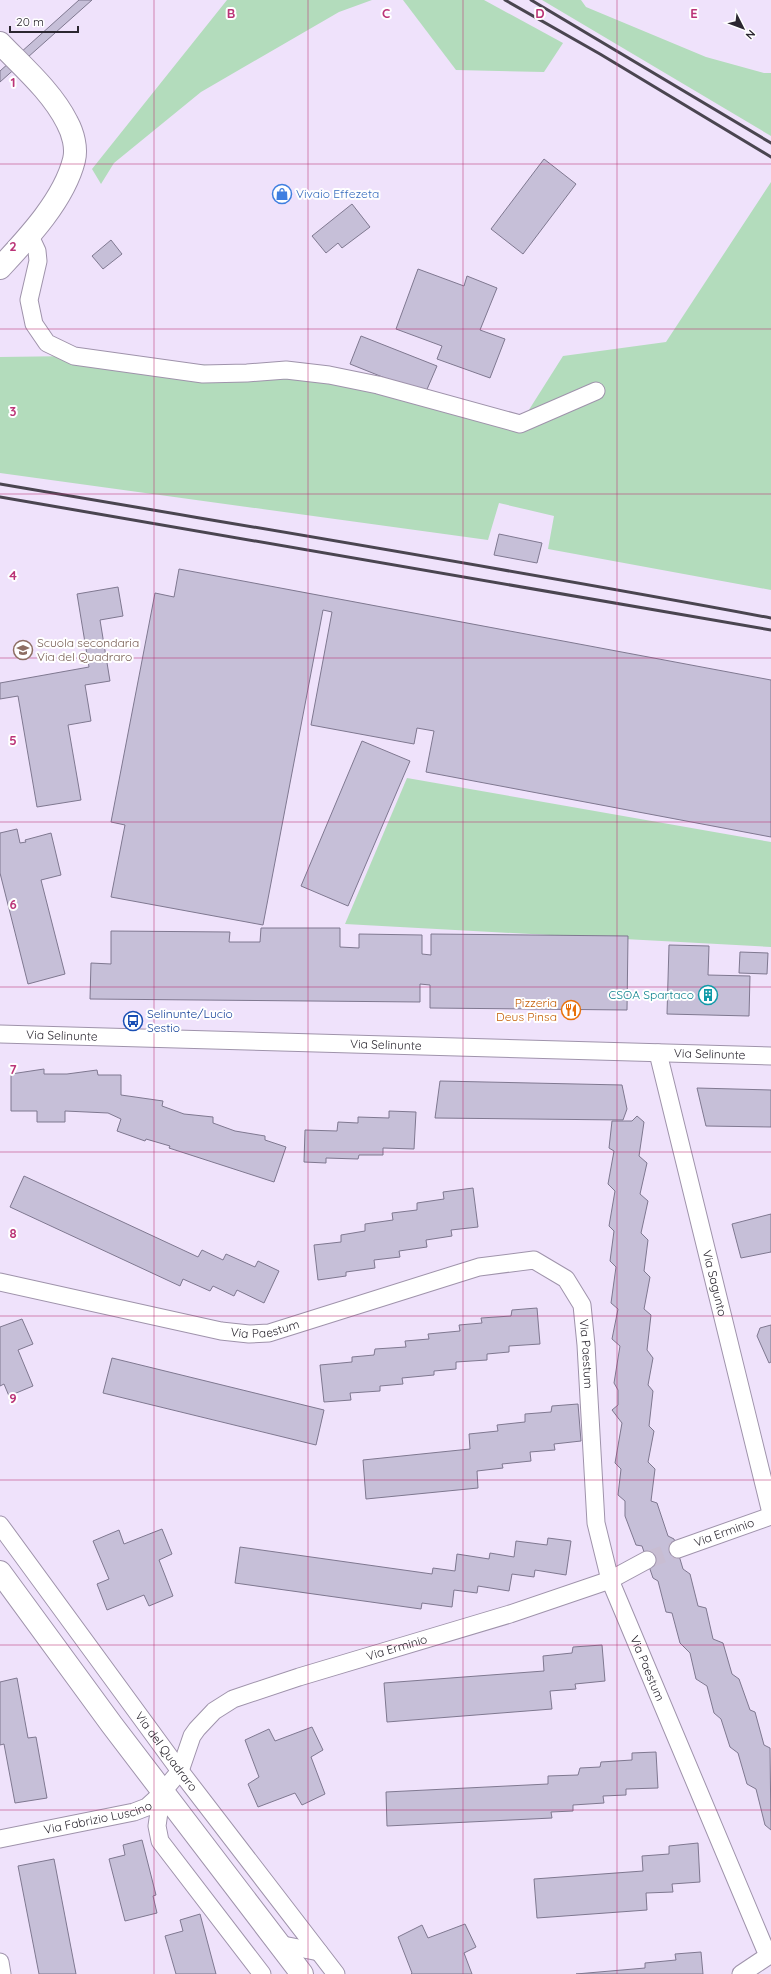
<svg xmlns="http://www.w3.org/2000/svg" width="771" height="1974" viewBox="0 0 771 1974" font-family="Quicksand,sans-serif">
  <rect width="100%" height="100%" fill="#efe2fb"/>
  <!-- green -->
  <g fill="#b3dcbc">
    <path d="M 227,0 L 372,0 L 339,12 L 201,92 L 114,163 L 101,184 L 92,169 Z"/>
    <path d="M 403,0 L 484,0 L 563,43 L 544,72 L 456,70 Z"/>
    <path d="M 542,0 L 581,0 L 586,7 L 706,57 L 764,73 L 771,73 L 771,136 Z"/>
    <path d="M 771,182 L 771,590 L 548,549 L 554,516 L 499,503 L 488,540 L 0,473 L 0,357 L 74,356 L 286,370 L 520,424 L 563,356 L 666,342 Z"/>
    <path d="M 407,778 L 771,842 L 771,947 L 345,924 Z"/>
  </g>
  <!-- building -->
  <g fill="#c6bfd8" stroke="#7f7890">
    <path d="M 79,0 L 92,0 L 0,82 L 0,71 Z"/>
    <path d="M 544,159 L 576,184 L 523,254 L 491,229 Z"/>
    <path d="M 352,204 L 370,227 L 342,248 L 338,243 L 326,253 L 312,236 Z"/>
    <path d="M 111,240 L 122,254 L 103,269 L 92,256 Z"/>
    <path d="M 418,269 L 464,286 L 467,276 L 497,288 L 480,330 L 505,339 L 490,378 L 437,359 L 442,346 L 396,329 Z"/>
    <path d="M 361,336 L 437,366 L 425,394 L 350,364 Z"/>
    <path d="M 499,534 L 542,543 L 537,563 L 494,555 Z"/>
    <path d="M 179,569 L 771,680 L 771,837 L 426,772 L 434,731 L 417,728 L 414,744 L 311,725 L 332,612 L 323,610 L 263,925 L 111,897 L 125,825 L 111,822 L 155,593 L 174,597 Z"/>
    <path d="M 118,587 L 123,616 L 100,620 L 110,681 L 85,685 L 91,721 L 68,725 L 81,800 L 37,807 L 18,696 L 0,699 L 0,683 L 89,667 L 77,594 Z"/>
    <path d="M 362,741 L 410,761 L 348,906 L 301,886 Z"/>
    <path d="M 17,829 L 20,843 L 26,842 L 25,840 L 51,833 L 61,875 L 41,880 L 65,974 L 28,984 L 0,873 L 0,833 Z"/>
    <path d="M 261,928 L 340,928 L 340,947 L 359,948 L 359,934 L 422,935 L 422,954 L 431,955 L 431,934 L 628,936 L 627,1010 L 430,1008 L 430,985 L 420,984 L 420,1002 L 90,999 L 91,963 L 111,964 L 111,931 L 230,932 L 229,942 L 260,942 Z"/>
    <path d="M 669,945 L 709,946 L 708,975 L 750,976 L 749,1016 L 667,1014 Z"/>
    <path d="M 740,952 L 768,953 L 767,974 L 739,973 Z"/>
    <path d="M 44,1069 L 44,1074 L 67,1074 L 97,1070 L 98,1075 L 121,1075 L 121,1095 L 163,1101 L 162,1106 L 184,1114 L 213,1117 L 213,1123 L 235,1131 L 265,1136 L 265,1140 L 286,1147 L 274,1182 L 169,1148 L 170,1146 L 146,1139 L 145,1141 L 117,1131 L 121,1119 L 108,1113 L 65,1111 L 65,1122 L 37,1122 L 37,1111 L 11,1111 L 11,1074 Z"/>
    <path d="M 440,1081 L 622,1085 L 627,1109 L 623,1120 L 435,1118 Z"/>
    <path d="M 697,1088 L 771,1090 L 771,1127 L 706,1126 Z"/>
    <path d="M 389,1111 L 416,1112 L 414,1149 L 383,1148 L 383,1155 L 359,1155 L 358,1159 L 326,1158 L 326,1163 L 304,1162 L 305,1130 L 337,1131 L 338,1122 L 358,1123 L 358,1117 L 389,1118 Z"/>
    <path d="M 637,1116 L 644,1122 L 639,1156 L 647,1163 L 640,1194 L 648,1201 L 641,1233 L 648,1240 L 644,1271 L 650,1277 L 644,1309 L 651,1315 L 647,1350 L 653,1358 L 648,1385 L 653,1391 L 649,1426 L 654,1431 L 648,1462 L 655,1469 L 651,1501 L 657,1503 L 668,1536 L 674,1539 L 683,1569 L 690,1574 L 698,1606 L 706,1608 L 713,1639 L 723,1643 L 732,1674 L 739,1679 L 750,1710 L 755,1712 L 764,1745 L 770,1748 L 771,1830 L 765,1825 L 756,1789 L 747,1784 L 738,1753 L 730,1747 L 721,1719 L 714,1713 L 707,1686 L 696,1679 L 690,1653 L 680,1643 L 672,1613 L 666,1612 L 658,1581 L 653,1578 L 642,1546 L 636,1545 L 625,1516 L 625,1501 L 618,1495 L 621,1469 L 615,1463 L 622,1423 L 612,1410 L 618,1405 L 618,1390 L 614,1383 L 620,1346 L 612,1339 L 618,1309 L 611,1303 L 616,1267 L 610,1261 L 614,1231 L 609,1226 L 615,1191 L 608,1184 L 614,1151 L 609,1148 L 612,1121 L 632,1121 Z"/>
    <path d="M 24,1176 L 198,1257 L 202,1250 L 223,1260 L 226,1254 L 255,1267 L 258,1261 L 279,1271 L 264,1303 L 237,1290 L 234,1296 L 213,1286 L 210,1291 L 183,1279 L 180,1286 L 10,1207 Z"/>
    <path d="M 473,1188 L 478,1227 L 451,1230 L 452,1236 L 426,1240 L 427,1247 L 399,1251 L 400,1257 L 374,1260 L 375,1268 L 346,1272 L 346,1276 L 318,1280 L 314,1245 L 341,1242 L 341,1235 L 365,1231 L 365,1224 L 393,1220 L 392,1213 L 417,1210 L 417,1203 L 444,1199 L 443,1192 Z"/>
    <path d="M 771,1214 L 771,1252 L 741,1258 L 732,1224 Z"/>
    <path d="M 537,1308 L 540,1344 L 509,1346 L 509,1352 L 487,1354 L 487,1360 L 456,1362 L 456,1369 L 434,1371 L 434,1375 L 402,1378 L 403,1384 L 380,1386 L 380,1391 L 350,1393 L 351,1400 L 324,1402 L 320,1365 L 352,1362 L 352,1357 L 374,1355 L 375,1349 L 406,1347 L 405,1341 L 429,1339 L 428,1334 L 460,1331 L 459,1325 L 482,1323 L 481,1318 L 511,1316 L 512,1310 Z"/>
    <path d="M 22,1319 L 33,1344 L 18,1350 L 33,1386 L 9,1396 L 4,1384 L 0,1386 L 0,1327 Z"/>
    <path d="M 771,1325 L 771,1362 L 769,1363 L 757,1336 L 760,1328 Z"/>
    <path d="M 112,1358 L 324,1410 L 316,1445 L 103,1393 Z"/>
    <path d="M 578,1404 L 581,1441 L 554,1444 L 555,1450 L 530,1452 L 531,1461 L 502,1464 L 503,1468 L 477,1471 L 478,1488 L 366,1499 L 363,1460 L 470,1449 L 469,1434 L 498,1431 L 497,1425 L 525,1422 L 525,1414 L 551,1412 L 552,1406 Z"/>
    <path d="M 162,1529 L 172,1554 L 159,1560 L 173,1596 L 149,1606 L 144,1595 L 107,1610 L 97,1584 L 109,1579 L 93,1541 L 119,1530 L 124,1544 Z"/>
    <path d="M 548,1538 L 571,1541 L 566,1575 L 535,1570 L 534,1577 L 512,1574 L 509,1591 L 478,1586 L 477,1593 L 454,1590 L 452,1607 L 422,1603 L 421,1609 L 235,1583 L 240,1547 L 432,1574 L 433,1568 L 455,1571 L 457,1554 L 489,1559 L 490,1553 L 514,1557 L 516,1541 L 547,1545 Z"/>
    <path d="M 602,1645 L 605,1681 L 575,1684 L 576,1689 L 550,1691 L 552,1709 L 387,1722 L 384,1683 L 544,1671 L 543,1656 L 572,1653 L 573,1647 Z"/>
    <path d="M 17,1678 L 28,1738 L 36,1737 L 47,1798 L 15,1803 L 4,1744 L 0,1745 L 0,1682 Z"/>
    <path d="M 312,1727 L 323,1750 L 311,1757 L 325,1794 L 302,1805 L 295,1793 L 258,1807 L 248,1784 L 259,1777 L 245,1740 L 269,1729 L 275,1741 Z"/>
    <path d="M 656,1752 L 658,1788 L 626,1789 L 626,1795 L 603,1796 L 604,1803 L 573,1805 L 573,1811 L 551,1812 L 552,1818 L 387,1826 L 386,1792 L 548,1784 L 548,1776 L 578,1775 L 580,1768 L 600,1767 L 601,1762 L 632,1760 L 632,1753 Z"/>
    <path d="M 142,1840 L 156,1895 L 153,1896 L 157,1913 L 125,1921 L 109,1859 L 125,1855 L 123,1845 Z"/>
    <path d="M 698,1843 L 700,1882 L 672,1884 L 673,1892 L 646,1893 L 647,1910 L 537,1918 L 534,1879 L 643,1871 L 642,1856 L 669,1854 L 669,1846 Z"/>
    <path d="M 54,1859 L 76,1974 L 39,1974 L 18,1866 Z"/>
    <path d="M 200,1914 L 216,1974 L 176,1974 L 165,1936 L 183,1931 L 180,1920 Z"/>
    <path d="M 465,1924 L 476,1947 L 464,1953 L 472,1974 L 411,1974 L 412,1973 L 398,1937 L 422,1925 L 428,1938 Z"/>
    <path d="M 701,1952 L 703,1974 L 576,1974 L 645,1968 L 645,1963 L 676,1960 L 675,1954 Z"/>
  </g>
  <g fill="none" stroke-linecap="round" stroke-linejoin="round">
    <!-- minor-tunnel -->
    <path stroke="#c8bdd2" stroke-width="17" stroke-dasharray="17 8" stroke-linecap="butt" d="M 647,1560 L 678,1549"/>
    <defs>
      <g id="minor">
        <path d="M 30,236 L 37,251 L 38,261 L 29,300 L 34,324 L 47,343 L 74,356 L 203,374 L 247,373 L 286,370 L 329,375 L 378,385 L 520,424 L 596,391"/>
        <path id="s1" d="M 0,1034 L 771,1056"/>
        <path id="s2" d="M 658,1053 L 771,1513"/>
        <path id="s3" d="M 0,1282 L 221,1331 L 249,1334 L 269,1333 L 479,1267 L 534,1260 L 566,1279 L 582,1305 L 586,1345 L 596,1523 L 610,1580 L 768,1956 L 741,1974"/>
        <path id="s4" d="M 0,1525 L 180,1771 L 336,1974"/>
        <path id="s5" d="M 678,1549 L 771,1516"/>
        <path d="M 162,1791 L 157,1826 L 160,1841 L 262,1974"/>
        <path id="s6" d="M 0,1839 L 134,1812 L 147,1807 L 159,1796 L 180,1771 L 192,1736 L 197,1729 L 214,1711 L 233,1699 L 299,1677 L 510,1614 L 610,1580 L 647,1560"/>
        <path d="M 278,1944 L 319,1952"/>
        <path d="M 0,1962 L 2,1974"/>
      </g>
      <g id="secondary">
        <path d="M 0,43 C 23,67 52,92 67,122 C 73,133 77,148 74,160 C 64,200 27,239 0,268"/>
        <path d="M 0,1572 L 112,1725 L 302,1974"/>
      </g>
    </defs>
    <!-- minor casing -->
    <use href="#minor" stroke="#9f93ab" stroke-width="19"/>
    <!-- secondary casing -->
    <use href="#secondary" stroke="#9f93ab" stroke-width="24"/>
    <!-- minor -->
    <use href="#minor" stroke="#fff" stroke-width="17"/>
    <!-- secondary -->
    <use href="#secondary" stroke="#fff" stroke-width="22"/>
    <!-- rail -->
    <g stroke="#4a4550" stroke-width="3">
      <path d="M 505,0 L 600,54 L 771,157"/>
      <path d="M 531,0 L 771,143"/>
      <path d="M 0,484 C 257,528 515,570 771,618"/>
      <path d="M 0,497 L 771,630"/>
    </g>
  </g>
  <!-- grid -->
  <path fill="none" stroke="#bb3477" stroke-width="1" stroke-opacity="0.55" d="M 154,0 L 154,1974M 308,0 L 308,1974M 463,0 L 463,1974M 617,0 L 617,1974M 0,164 L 771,164M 0,329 L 771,329M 0,494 L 771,494M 0,658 L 771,658M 0,822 L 771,822M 0,987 L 771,987M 0,1152 L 771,1152M 0,1316 L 771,1316M 0,1480 L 771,1480M 0,1645 L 771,1645M 0,1810 L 771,1810"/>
  <!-- icons -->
  <defs>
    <symbol id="shop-ring" viewBox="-11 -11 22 22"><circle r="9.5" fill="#fff" stroke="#3f7fe0" stroke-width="1.5"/><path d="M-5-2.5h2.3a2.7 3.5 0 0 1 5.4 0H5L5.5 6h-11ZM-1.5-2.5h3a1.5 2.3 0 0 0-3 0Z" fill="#3f7fe0"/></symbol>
    <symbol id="school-ring" viewBox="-11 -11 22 22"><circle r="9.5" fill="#fff" stroke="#8d6e63" stroke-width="1.5"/><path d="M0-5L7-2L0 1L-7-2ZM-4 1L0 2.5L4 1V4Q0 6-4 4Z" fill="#8d6e63"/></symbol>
    <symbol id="building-ring" viewBox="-11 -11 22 22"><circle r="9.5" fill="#fff" stroke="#0f9aa8" stroke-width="1.5"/><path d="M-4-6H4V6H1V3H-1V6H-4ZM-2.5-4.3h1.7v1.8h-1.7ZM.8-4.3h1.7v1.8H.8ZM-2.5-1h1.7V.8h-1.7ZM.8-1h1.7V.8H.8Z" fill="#0f9aa8"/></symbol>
    <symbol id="restaurant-ring" viewBox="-11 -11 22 22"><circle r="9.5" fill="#fff" stroke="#e8710a" stroke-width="1.5"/><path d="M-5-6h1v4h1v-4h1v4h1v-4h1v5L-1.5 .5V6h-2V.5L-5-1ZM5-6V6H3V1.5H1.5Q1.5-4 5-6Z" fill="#e8710a"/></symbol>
    <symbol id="bus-ring" viewBox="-11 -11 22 22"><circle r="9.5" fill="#fff" stroke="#1a4fb4" stroke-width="1.5"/><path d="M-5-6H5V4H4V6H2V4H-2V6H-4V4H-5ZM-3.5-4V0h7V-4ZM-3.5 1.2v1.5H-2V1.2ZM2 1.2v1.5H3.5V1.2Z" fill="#1a4fb4"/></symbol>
  </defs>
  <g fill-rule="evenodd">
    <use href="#shop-ring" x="271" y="183" width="22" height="22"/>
    <use href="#school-ring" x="12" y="639" width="22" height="22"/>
    <use href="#building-ring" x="697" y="984" width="22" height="22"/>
    <use href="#restaurant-ring" x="560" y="999" width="22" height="22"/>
    <use href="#bus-ring" x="122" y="1010" width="22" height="22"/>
  </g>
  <g text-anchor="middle" stroke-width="4" stroke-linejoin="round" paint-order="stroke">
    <!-- shop labels -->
    <g font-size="12" fill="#366cbe" stroke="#fff" text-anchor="start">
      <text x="296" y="198">Vivaio Effezeta</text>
    </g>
    <!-- education labels -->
    <g font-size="12" fill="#785e54" stroke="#fff" text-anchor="start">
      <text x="37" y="647">Scuola secondaria<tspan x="37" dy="14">Via del Quadraro</tspan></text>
    </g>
    <!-- culture labels -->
    <g font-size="12" fill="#0d838f" stroke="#fff" text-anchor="end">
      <text x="694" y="999">CSOA Spartaco</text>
    </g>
    <!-- food labels -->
    <g font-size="12" fill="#c56008" stroke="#fff" text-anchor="end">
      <text x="557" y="1007">Pizzeria<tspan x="557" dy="14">Deus Pinsa</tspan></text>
    </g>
    <!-- transit labels -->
    <g font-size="12" fill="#164399" stroke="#fff" text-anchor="start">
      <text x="147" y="1018">Selinunte/Lucio<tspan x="147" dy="14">Sestio</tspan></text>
    </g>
    <!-- street labels -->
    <g font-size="12" fill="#2b2730" stroke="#fff">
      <text dy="4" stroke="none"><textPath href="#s1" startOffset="62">Via Selinunte</textPath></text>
      <text dy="4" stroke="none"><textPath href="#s1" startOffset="386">Via Selinunte</textPath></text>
      <text dy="4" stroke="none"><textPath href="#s1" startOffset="710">Via Selinunte</textPath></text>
      <text dy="4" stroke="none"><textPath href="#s2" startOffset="237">Via Sagunto</textPath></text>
      <text dy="4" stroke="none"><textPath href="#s3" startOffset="271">Via Paestum</textPath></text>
      <text dy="4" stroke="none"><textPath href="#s3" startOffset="667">Via Paestum</textPath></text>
      <text dy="4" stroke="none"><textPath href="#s5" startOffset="49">Via Erminio</textPath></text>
      <text dy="4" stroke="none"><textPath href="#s6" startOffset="464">Via Erminio</textPath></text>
      <text dy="4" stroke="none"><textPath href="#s3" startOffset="991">Via Paestum</textPath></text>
      <text dy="4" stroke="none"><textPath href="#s4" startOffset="281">Via del Quadraro</textPath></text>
      <text dy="4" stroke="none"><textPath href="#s6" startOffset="100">Via Fabrizio Luscino</textPath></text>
    </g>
  </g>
  <g font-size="13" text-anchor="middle" font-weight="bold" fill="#bb3477" stroke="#fff" stroke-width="4" stroke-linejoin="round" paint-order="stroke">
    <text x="231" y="18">B</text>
    <text x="386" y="18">C</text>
    <text x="540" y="18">D</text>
    <text x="694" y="18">E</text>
    <text x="13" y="87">1</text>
    <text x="13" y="251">2</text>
    <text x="13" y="416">3</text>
    <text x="13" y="580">4</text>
    <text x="13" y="745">5</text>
    <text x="13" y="909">6</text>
    <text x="13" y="1074">7</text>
    <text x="13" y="1238">8</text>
    <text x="13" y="1403">9</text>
  </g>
  <!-- north arrow -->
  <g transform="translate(743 28) rotate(132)" stroke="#ffffff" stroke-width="3" paint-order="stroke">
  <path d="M0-3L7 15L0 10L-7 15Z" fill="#2b2730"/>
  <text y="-6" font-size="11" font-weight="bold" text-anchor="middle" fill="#2b2730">N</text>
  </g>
  <!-- scale -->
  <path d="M10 26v6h68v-6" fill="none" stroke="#2b2730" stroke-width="2"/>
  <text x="16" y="26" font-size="12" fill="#2b2730" stroke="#ffffff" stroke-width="3" paint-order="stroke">20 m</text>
</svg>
